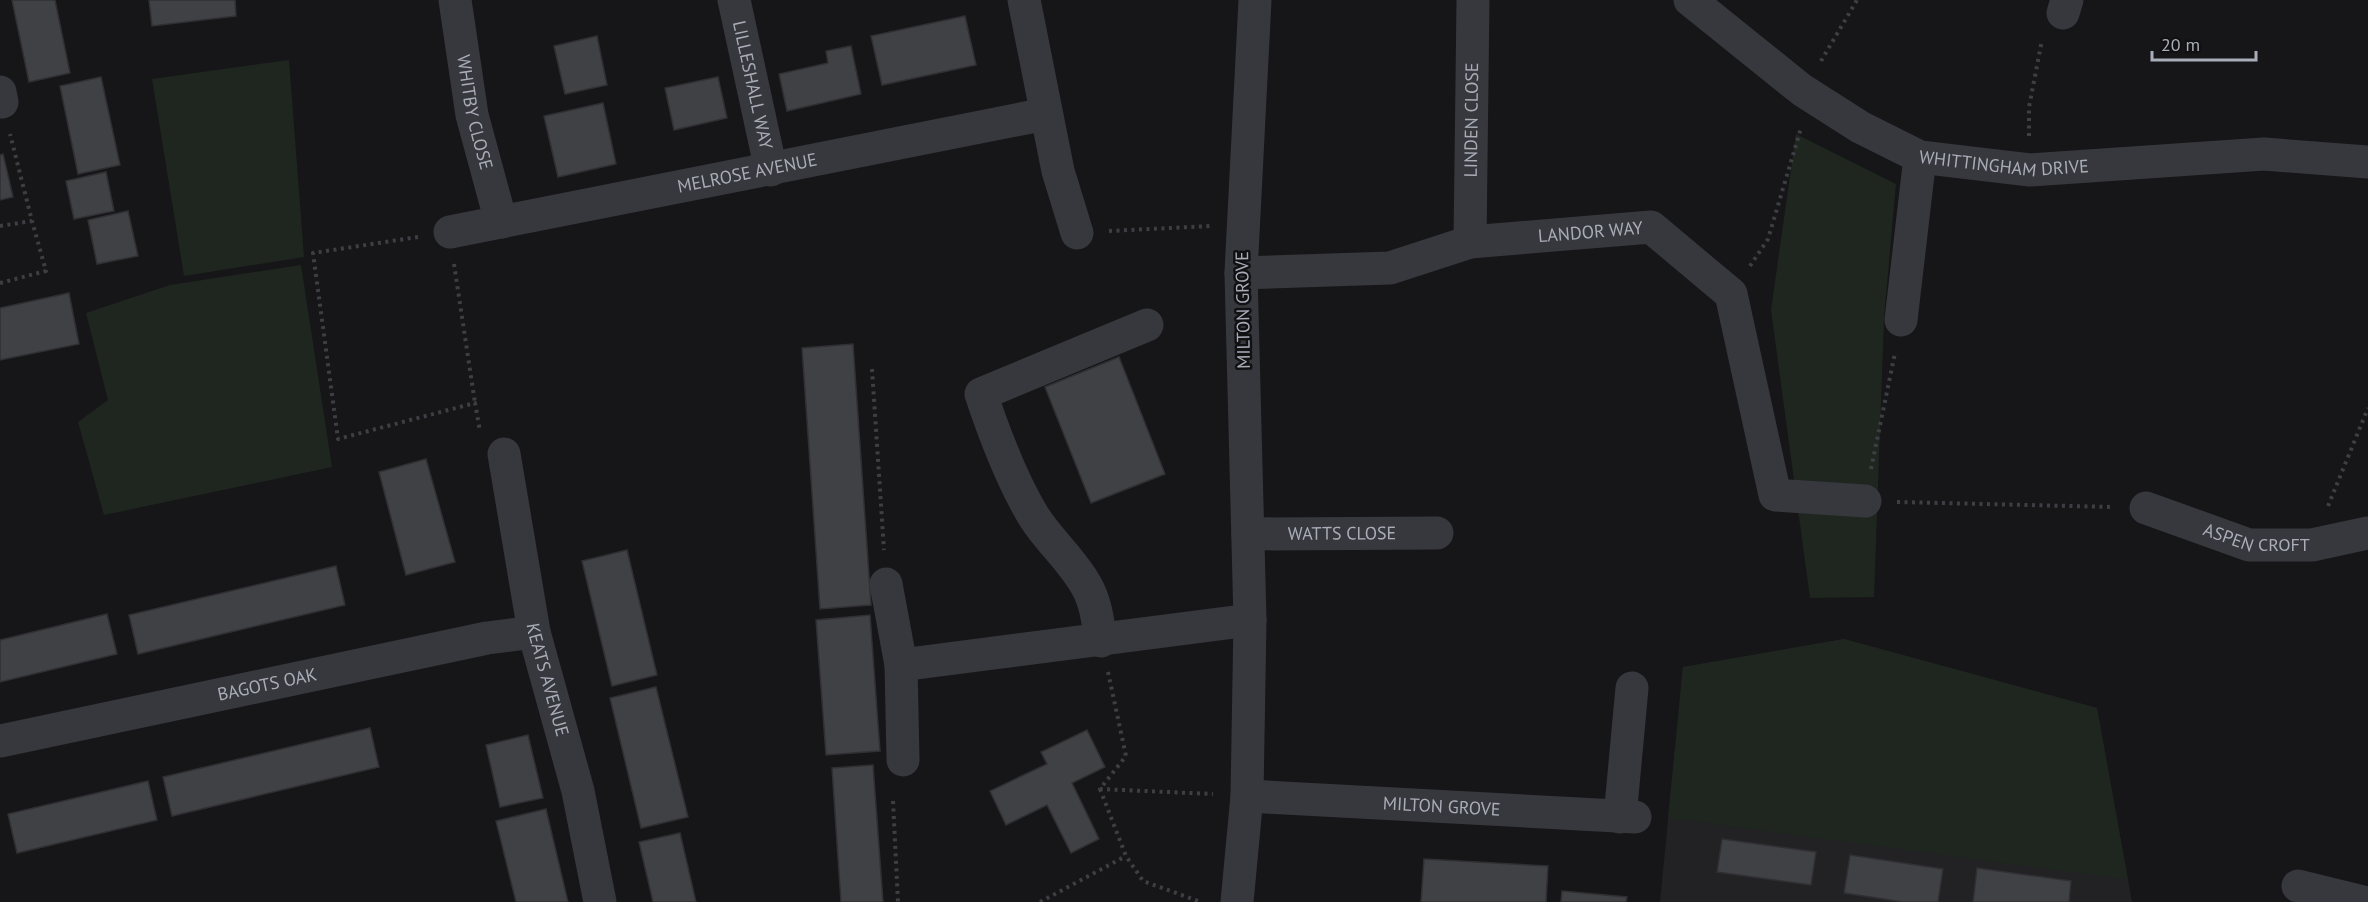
<svg xmlns="http://www.w3.org/2000/svg" width="2368" height="902" viewBox="0 0 2368 902" font-family="'PT Sans',sans-serif">
  <rect width="100%" height="100%" fill="#161618"/>
  <!-- built -->
  <path fill="#222225" d="M 1844,639 L 2097,708 L 2132,902 L 1660,902 L 1683,667 Z"/>
  <!-- green -->
  <g fill="#1e261f">
    <path d="M 289,60 L 304,257 L 184,276 L 152,79 Z"/>
    <path d="M 1796,134 L 1896,184 L 1884,318 L 1874,597 L 1810,598 L 1771,310 Z"/>
    <path d="M 301,265 L 332,467 L 104,515 L 78,422 L 108,400 L 86,313 L 170,285 Z"/>
    <path d="M 1844,639 L 2097,708 L 2128,880 L 1668,818 L 1683,667 Z"/>
  </g>
  <!-- building -->
  <g fill="#404145" stroke="#303034" stroke-width="1.5">
    <path d="M 12,0 L 55,0 L 70,73 L 29,82 Z"/>
    <path d="M 149,0 L 235,0 L 236,16 L 152,26 Z"/>
    <path d="M 965,16 L 976,65 L 882,85 L 871,36 Z"/>
    <path d="M 597,36 L 607,85 L 565,94 L 554,46 Z"/>
    <path d="M 851,46 L 861,94 L 787,111 L 779,74 L 828,63 L 826,51 Z"/>
    <path d="M 101,77 L 120,165 L 78,174 L 60,86 Z"/>
    <path d="M 718,77 L 727,118 L 674,130 L 665,88 Z"/>
    <path d="M 603,103 L 616,164 L 558,177 L 544,116 Z"/>
    <path d="M 3,154 L 13,197 L 0,200 L 0,155 Z"/>
    <path d="M 106,172 L 114,211 L 74,219 L 66,181 Z"/>
    <path d="M 128,211 L 138,256 L 97,264 L 88,220 Z"/>
    <path d="M 69,293 L 79,344 L 0,360 L 0,308 Z"/>
    <path d="M 853,344 L 871,605 L 820,609 L 802,348 Z"/>
    <path d="M 1119,357 L 1165,474 L 1091,503 L 1045,387 Z"/>
    <path d="M 426,459 L 455,562 L 406,575 L 379,472 Z"/>
    <path d="M 627,550 L 657,675 L 612,686 L 582,561 Z"/>
    <path d="M 336,566 L 345,605 L 138,654 L 129,615 Z"/>
    <path d="M 107,614 L 117,654 L 0,682 L 0,640 Z"/>
    <path d="M 870,615 L 880,751 L 826,755 L 816,620 Z"/>
    <path d="M 656,687 L 688,817 L 641,828 L 610,698 Z"/>
    <path d="M 370,728 L 379,767 L 172,816 L 163,777 Z"/>
    <path d="M 1087,730 L 1105,767 L 1072,783 L 1099,839 L 1071,853 L 1047,805 L 1006,825 L 990,791 L 1047,764 L 1041,752 Z"/>
    <path d="M 528,735 L 543,798 L 500,807 L 486,745 Z"/>
    <path d="M 873,765 L 883,902 L 841,902 L 832,768 Z"/>
    <path d="M 148,781 L 157,820 L 17,853 L 8,814 Z"/>
    <path d="M 546,809 L 568,902 L 516,902 L 496,821 Z"/>
    <path d="M 680,833 L 696,902 L 653,902 L 639,842 Z"/>
    <path d="M 1722,839 L 1816,852 L 1811,885 L 1717,872 Z"/>
    <path d="M 1850,855 L 1943,869 L 1938,902 L 1903,902 L 1844,893 Z"/>
    <path d="M 1424,859 L 1548,866 L 1546,902 L 1421,902 Z"/>
    <path d="M 1977,868 L 2071,881 L 2069,902 L 1973,902 Z"/>
    <path d="M 1562,891 L 1627,897 L 1626,902 L 1561,902 Z"/>
  </g>
  <g fill="none" stroke-linecap="round" stroke-linejoin="round">
    <!-- path -->
    <g stroke="#3d3f44" stroke-width="4" stroke-dasharray="3 4.5" stroke-linecap="butt">
      <path d="M 1821,61 L 1857,0"/>
      <path d="M 2029,136 L 2029,107 L 2042,40"/>
      <path d="M 0,226 L 32,221 L 10,134"/>
      <path d="M 1109,231 L 1210,226"/>
      <path d="M 418,237 L 313,253 L 338,439 L 475,403 L 480,431"/>
      <path d="M 454,264 L 475,403"/>
      <path d="M 1750,266 L 1768,239 L 1801,128"/>
      <path d="M 0,283 L 46,271 L 32,221"/>
      <path d="M 872,369 L 884,550"/>
      <path d="M 1871,469 L 1895,353"/>
      <path d="M 1897,502 L 2114,507"/>
      <path d="M 2328,506 L 2368,408"/>
      <path d="M 1108,672 L 1126,756 L 1100,789 L 1213,794"/>
      <path d="M 1100,789 L 1126,856 L 1143,881 L 1201,902"/>
      <path d="M 893,801 L 898,902"/>
      <path d="M 1040,902 L 1126,856"/>
    </g>
    <!-- minor -->
    <g stroke="#37383d" stroke-width="33">
      <path id="s1" d="M 455,0 L 472,115 L 501,222"/>
      <path id="s2" d="M 734,0 L 771,170"/>
      <path d="M 1024,0 L 1058,171 L 1077,233"/>
      <path id="s3" d="M 1690,0 L 1802,90 L 1860,127 L 1920,157 L 2030,170 L 2264,154 L 2368,162"/>
      <path d="M 2063,13 L 2067,0"/>
      <path d="M 0,92 L 2,102"/>
      <path id="s4" d="M 450,232 L 1046,114"/>
      <path id="s5" d="M 1470,242 L 1473,0"/>
      <path id="s6" d="M 1241,273 L 1390,268 L 1470,242 L 1651,227 L 1731,294 L 1775,495 L 1865,501"/>
      <path d="M 1901,320 L 1920,157"/>
      <path id="s7" d="M 504,454 L 534,632 L 578,791 L 600,902"/>
      <path id="s8" d="M 2146,508 L 2249,545 L 2312,545 L 2368,533"/>
      <path id="s9" d="M 1248,534 L 1437,533"/>
      <path d="M 886,584 L 901,665"/>
      <path d="M 1101,641 C 1098,623 1096,603 1087,587 C 1073,561 1050,542 1034,517 C 1011,479 995,436 981,394 L 1147,325"/>
      <path id="s10" d="M 0,741 L 487,638 L 534,632"/>
      <path d="M 903,760 L 901,665 L 1250,620"/>
      <path id="s11" d="M 1247,796 L 1635,817"/>
      <path d="M 1620,817 L 1632,688"/>
      <path d="M 2298,886 L 2363,902"/>
      <path d="M 1237,902 L 1247,796 L 1250,620 L 1241,273 L 1255,0"/>
    </g>
  </g>
  <g text-anchor="middle" stroke-width="5" stroke-linejoin="round" paint-order="stroke">
    <!-- street labels -->
    <g font-size="18" fill="#a8adb8" stroke="#111113">
      <text dy="6" stroke="none"><textPath href="#s2" startOffset="87">LILLESHALL WAY</textPath></text>
      <text dy="6" stroke="none"><textPath href="#s1" startOffset="114">WHITBY CLOSE</textPath></text>
      <text dy="6" stroke="none"><textPath href="#s5" startOffset="122">LINDEN CLOSE</textPath></text>
      <text dy="6" stroke="none"><textPath href="#s3" startOffset="364">WHITTINGHAM DRIVE</textPath></text>
      <text dy="6" stroke="none"><textPath href="#s4" startOffset="303">MELROSE AVENUE</textPath></text>
      <text dy="6" stroke="none"><textPath href="#s6" startOffset="354">LANDOR WAY</textPath></text>
      <text transform="translate(1243 310) rotate(-91)" y="6">MILTON GROVE</text>
      <text dy="6" stroke="none"><textPath href="#s9" startOffset="94">WATTS CLOSE</textPath></text>
      <text dy="6" stroke="none"><textPath href="#s8" startOffset="116">ASPEN CROFT</textPath></text>
      <text dy="6" stroke="none"><textPath href="#s7" startOffset="230">KEATS AVENUE</textPath></text>
      <text dy="6" stroke="none"><textPath href="#s10" startOffset="273">BAGOTS OAK</textPath></text>
      <text dy="6" stroke="none"><textPath href="#s11" startOffset="195">MILTON GROVE</textPath></text>
    </g>
  </g>
  <!-- scale -->
  <path d="M2152 51v9h104v-9" fill="none" stroke="#a8adb8" stroke-width="3"/>
  <text x="2161" y="51" font-size="18" fill="#a8adb8" stroke="#111113" stroke-width="4.5" paint-order="stroke">20 m</text>
</svg>
